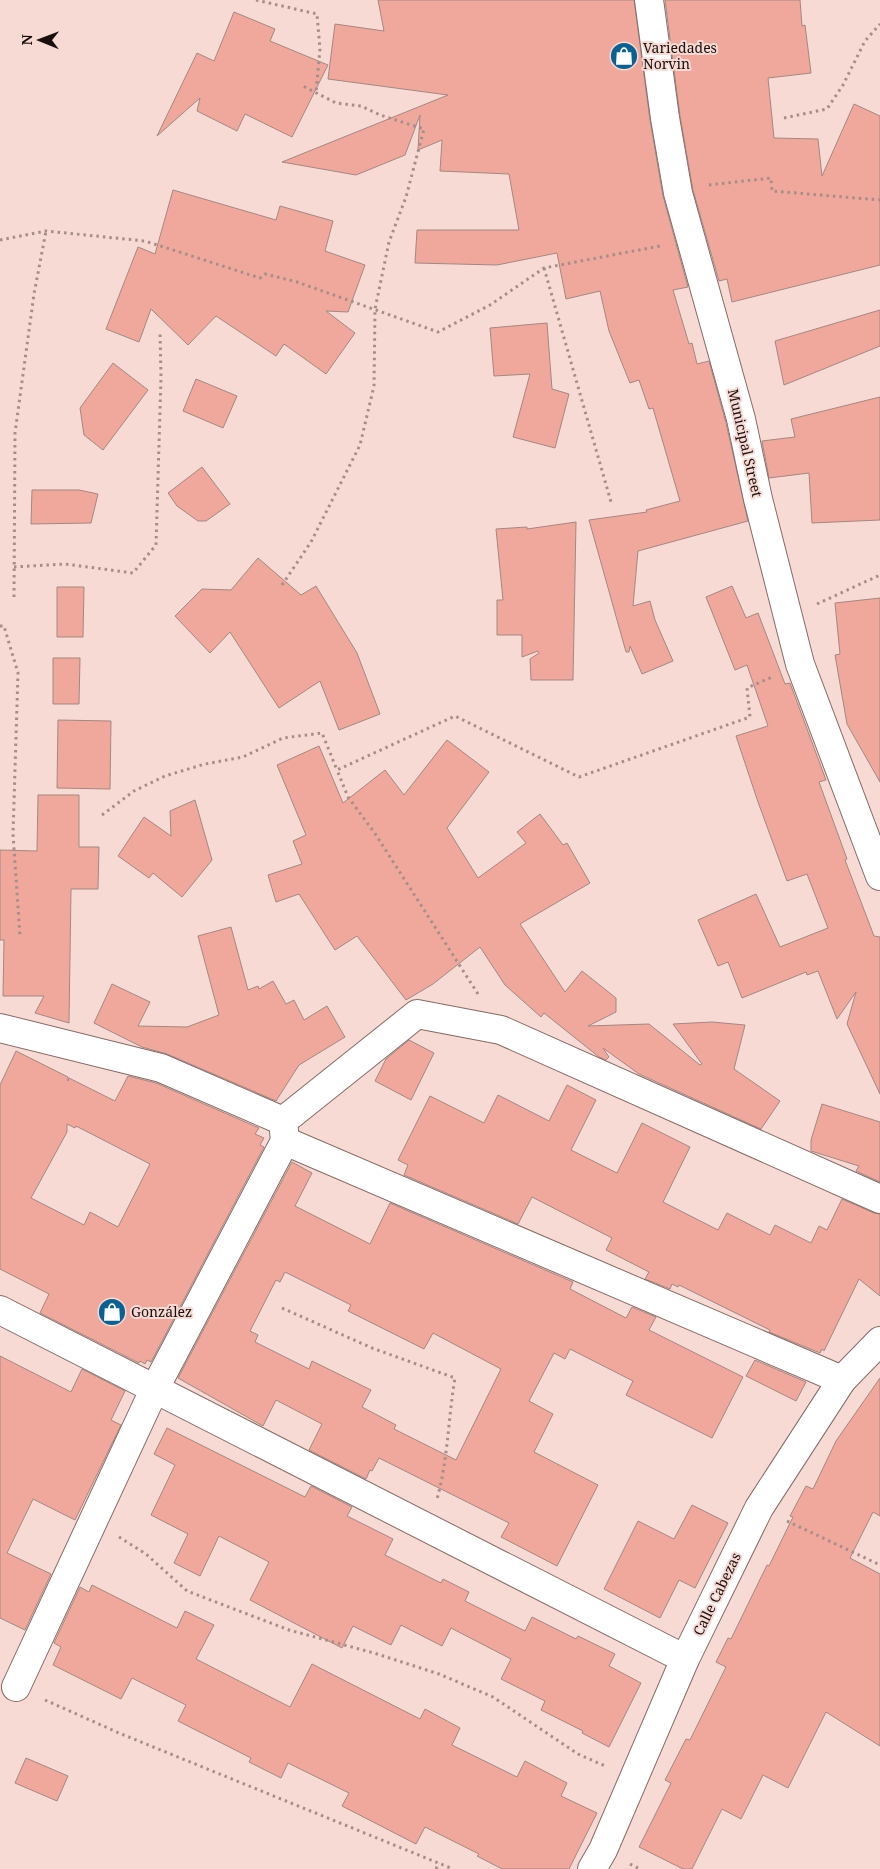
<svg xmlns="http://www.w3.org/2000/svg" width="880" height="1869" viewBox="0 0 880 1869" font-family="'Noto Serif',serif">
  <rect width="100%" height="100%" fill="#f8dad4"/>
  <!-- building -->
  <g fill="#f0a89c" stroke="#a48782" fill-rule="evenodd">
    <path d="M 378,0 L 634,0 L 650,120 L 663,196 L 688,287 L 673,290 L 689,344 L 692,343 L 697,364 L 709,361 L 726,423 L 748,521 L 638,551 L 633,606 L 650,601 L 655,620 L 673,661 L 642,674 L 630,646 L 629,652 L 626,652 L 589,520 L 647,512 L 646,510 L 680,501 L 653,408 L 649,409 L 639,380 L 630,383 L 609,331 L 600,291 L 566,299 L 557,253 L 497,265 L 415,263 L 417,230 L 519,230 L 509,174 L 440,171 L 442,140 L 418,150 L 420,115 L 405,155 L 356,175 L 282,162 L 448,95 L 328,79 L 335,24 L 384,31 Z"/>
    <path d="M 665,0 L 800,0 L 802,26 L 805,25 L 811,73 L 768,78 L 774,138 L 818,139 L 822,176 L 854,104 L 880,116 L 880,265 L 732,302 L 727,279 L 719,281 L 693,190 L 680,116 Z"/>
    <path d="M 234,12 L 275,29 L 270,41 L 328,65 L 292,137 L 245,114 L 237,131 L 197,111 L 200,98 L 157,136 L 197,53 L 214,61 Z"/>
    <path d="M 173,190 L 276,220 L 280,206 L 333,221 L 325,251 L 365,265 L 348,312 L 326,311 L 355,333 L 326,374 L 284,344 L 276,356 L 216,316 L 188,345 L 151,309 L 139,342 L 106,329 L 138,247 L 155,254 Z"/>
    <path d="M 880,310 L 880,346 L 784,385 L 775,341 Z"/>
    <path d="M 547,323 L 552,389 L 569,394 L 555,448 L 513,437 L 530,374 L 494,376 L 490,328 Z"/>
    <path d="M 113,363 L 148,390 L 103,450 L 84,435 L 80,408 Z"/>
    <path d="M 196,379 L 237,396 L 223,428 L 183,411 Z"/>
    <path d="M 880,397 L 880,520 L 812,523 L 809,473 L 769,478 L 762,441 L 795,437 L 791,419 Z"/>
    <path d="M 202,467 L 230,504 L 206,521 L 198,521 L 177,506 L 168,493 Z"/>
    <path d="M 32,490 L 79,490 L 98,494 L 91,523 L 31,524 Z"/>
    <path d="M 576,522 L 573,680 L 531,680 L 530,659 L 539,653 L 538,651 L 522,657 L 522,635 L 497,635 L 497,600 L 503,600 L 496,529 L 527,527 L 527,529 Z"/>
    <path d="M 258,558 L 301,595 L 316,586 L 357,653 L 380,714 L 339,730 L 320,681 L 279,708 L 230,632 L 210,653 L 175,616 L 202,589 L 231,590 Z"/>
    <path d="M 732,586 L 746,618 L 758,613 L 785,684 L 790,683 L 826,780 L 819,782 L 847,859 L 845,860 L 874,936 L 880,937 L 880,1094 L 847,1024 L 856,992 L 837,1019 L 818,971 L 807,975 L 806,972 L 742,998 L 728,962 L 718,966 L 698,920 L 756,894 L 780,947 L 828,928 L 807,874 L 787,881 L 758,802 L 736,736 L 768,726 L 747,665 L 735,670 L 706,597 Z"/>
    <path d="M 57,587 L 84,587 L 83,637 L 57,637 Z"/>
    <path d="M 880,598 L 880,782 L 847,724 L 835,655 L 840,654 L 835,603 Z"/>
    <path d="M 53,658 L 80,658 L 79,704 L 53,704 Z"/>
    <path d="M 58,720 L 111,721 L 110,789 L 57,788 Z"/>
    <path d="M 447,740 L 489,772 L 447,828 L 478,878 L 526,843 L 517,832 L 540,814 L 563,845 L 567,843 L 590,883 L 520,924 L 565,992 L 582,971 L 616,998 L 616,1012 L 588,1026 L 649,1024 L 700,1065 L 702,1064 L 673,1024 L 712,1022 L 745,1025 L 734,1069 L 780,1101 L 761,1129 L 639,1074 L 603,1048 L 609,1057 L 606,1060 L 599,1057 L 544,1013 L 541,1017 L 505,985 L 480,947 L 433,984 L 406,1000 L 357,936 L 335,950 L 299,894 L 276,902 L 268,875 L 302,864 L 293,841 L 306,835 L 277,765 L 319,746 L 343,803 L 385,770 L 404,795 Z"/>
    <path d="M 38,795 L 79,795 L 79,847 L 99,847 L 98,889 L 71,889 L 69,1023 L 35,1013 L 44,996 L 3,996 L 4,940 L 0,940 L 0,850 L 37,851 Z"/>
    <path d="M 195,800 L 212,860 L 182,897 L 153,873 L 149,878 L 118,856 L 144,817 L 171,836 L 170,811 Z"/>
    <path d="M 231,927 L 248,990 L 258,986 L 259,989 L 273,981 L 286,1004 L 294,1000 L 304,1020 L 327,1006 L 345,1037 L 299,1065 L 276,1101 L 167,1054 L 142,1047 L 94,1023 L 112,984 L 150,1002 L 138,1026 L 187,1027 L 219,1015 L 198,936 Z"/>
    <path d="M 409,1040 L 434,1053 L 411,1100 L 375,1081 L 386,1059 Z"/>
    <path d="M 16,1051 L 68,1077 L 68,1081 L 69,1078 L 115,1101 L 128,1076 L 156,1083 L 259,1128 L 255,1134 L 264,1138 L 260,1145 L 264,1147 L 151,1362 L 147,1360 L 145,1364 L 140,1361 L 139,1363 L 40,1313 L 49,1294 L 0,1269 L 0,1085 ZM 67,1124 L 75,1128 L 76,1126 L 150,1164 L 118,1227 L 90,1212 L 84,1225 L 31,1198 L 67,1132 Z"/>
    <path d="M 567,1085 L 596,1100 L 571,1150 L 617,1173 L 642,1123 L 690,1147 L 663,1202 L 718,1230 L 727,1213 L 770,1235 L 775,1225 L 811,1243 L 819,1226 L 827,1230 L 842,1199 L 874,1213 L 880,1214 L 880,1296 L 859,1279 L 824,1351 L 822,1349 L 820,1353 L 769,1332 L 770,1330 L 679,1285 L 678,1287 L 672,1284 L 670,1289 L 645,1279 L 649,1272 L 606,1250 L 612,1238 L 532,1197 L 518,1224 L 404,1175 L 408,1165 L 398,1160 L 430,1096 L 484,1123 L 498,1095 L 549,1121 Z"/>
    <path d="M 822,1104 L 880,1122 L 880,1182 L 856,1171 L 859,1166 L 811,1151 L 811,1140 Z"/>
    <path d="M 292,1162 L 312,1173 L 295,1206 L 370,1244 L 390,1203 L 573,1282 L 570,1289 L 626,1318 L 632,1307 L 656,1317 L 649,1330 L 743,1377 L 712,1438 L 626,1395 L 633,1381 L 570,1349 L 565,1359 L 554,1353 L 529,1401 L 553,1414 L 534,1452 L 598,1485 L 557,1566 L 501,1537 L 509,1523 L 379,1458 L 372,1471 L 370,1470 L 366,1479 L 309,1450 L 322,1424 L 276,1400 L 263,1426 L 178,1378 ZM 285,1272 L 351,1305 L 348,1311 L 424,1349 L 433,1333 L 501,1369 L 456,1460 L 394,1429 L 396,1425 L 362,1407 L 371,1390 L 312,1361 L 309,1369 L 255,1342 L 258,1335 L 250,1331 L 276,1280 L 280,1282 Z"/>
    <path d="M 0,1356 L 71,1392 L 82,1369 L 125,1391 L 111,1420 L 121,1425 L 75,1520 L 33,1499 L 7,1553 L 51,1574 L 25,1630 L 0,1618 Z"/>
    <path d="M 755,1360 L 806,1382 L 796,1401 L 746,1376 Z"/>
    <path d="M 880,1378 L 880,1516 L 873,1512 L 850,1558 L 880,1574 L 880,1746 L 826,1712 L 788,1788 L 763,1775 L 741,1819 L 722,1809 L 692,1869 L 683,1869 L 639,1847 L 671,1783 L 665,1780 L 686,1739 L 690,1740 L 726,1667 L 716,1662 L 728,1638 L 731,1639 L 767,1565 L 769,1566 L 793,1517 L 790,1516 L 806,1486 L 813,1489 L 836,1441 Z"/>
    <path d="M 167,1428 L 305,1497 L 311,1486 L 352,1507 L 347,1516 L 393,1539 L 385,1555 L 441,1583 L 443,1579 L 469,1592 L 465,1601 L 525,1631 L 532,1617 L 576,1639 L 578,1636 L 615,1654 L 609,1666 L 641,1683 L 609,1747 L 582,1733 L 583,1731 L 541,1710 L 545,1701 L 501,1679 L 511,1659 L 451,1628 L 442,1646 L 401,1625 L 391,1645 L 353,1626 L 342,1648 L 250,1600 L 269,1562 L 219,1536 L 200,1576 L 174,1563 L 188,1534 L 151,1515 L 175,1465 L 154,1454 Z"/>
    <path d="M 692,1505 L 728,1523 L 695,1588 L 679,1580 L 660,1618 L 604,1589 L 638,1521 L 674,1539 Z"/>
    <path d="M 92,1585 L 177,1628 L 185,1611 L 214,1625 L 196,1659 L 290,1707 L 312,1664 L 420,1719 L 425,1709 L 460,1728 L 452,1745 L 517,1777 L 525,1761 L 567,1783 L 561,1796 L 597,1813 L 569,1869 L 502,1869 L 477,1856 L 479,1854 L 425,1827 L 416,1844 L 342,1806 L 349,1793 L 288,1763 L 281,1778 L 249,1762 L 251,1758 L 178,1721 L 186,1705 L 132,1678 L 121,1699 L 53,1665 L 61,1647 L 54,1643 L 80,1587 L 89,1592 Z"/>
    <path d="M 26,1758 L 68,1776 L 57,1801 L 15,1783 Z"/>
  </g>
  <g fill="none" stroke-linecap="round" stroke-linejoin="round">
    <defs>
      <g id="street">
        <path d="M 649,0 L 665,118 L 678,193 L 741,419 L 758,499 L 800,664 L 880,876"/>
        <path d="M 0,1028 L 161,1068 L 283,1121 L 285,1141 L 842,1380"/>
        <path d="M 283,1121 L 417,1014 L 501,1030 L 880,1199"/>
        <path d="M 0,1310 L 685,1659"/>
        <path d="M 16,1687 L 154,1390 L 285,1141"/>
        <path d="M 592,1869 L 603,1850 L 685,1659 L 759,1508 L 842,1380 L 880,1341"/>
      </g>
    </defs>
    <!-- street casing -->
    <use href="#street" stroke="#866b66" stroke-width="30"/>
    <!-- path -->
    <g stroke="#a58e8a" stroke-width="3" stroke-dasharray="2.5 4" stroke-linecap="butt">
      <path d="M 256,0 L 317,14 L 320,49 L 316,93"/>
      <path d="M 784,118 L 827,109 L 843,85 L 865,41 L 880,24"/>
      <path d="M 709,185 L 771,178 L 772,191 L 880,200"/>
      <path d="M 0,240 L 46,231 L 145,241 L 260,278 L 265,274 L 297,282 L 438,332 L 490,305 L 544,268 L 660,246"/>
      <path d="M 544,268 L 611,502"/>
      <path d="M 14,567 L 65,564 L 133,573 L 156,545 L 161,377 L 160,331"/>
      <path d="M 282,585 L 311,542 L 360,445 L 374,386 L 375,309 L 389,242 L 406,197 L 424,129 L 380,115 L 361,106 L 336,103 L 301,85"/>
      <path d="M 14,597 L 15,433 L 34,294 L 46,231"/>
      <path d="M 817,604 L 880,575"/>
      <path d="M 0,626 L 4,626 L 18,673 L 13,834 L 20,936"/>
      <path d="M 102,815 L 134,791 L 165,776 L 205,764 L 243,757 L 283,738 L 322,733 L 337,770"/>
      <path d="M 478,994 L 374,832 L 348,797 L 337,770 L 455,716 L 579,777 L 750,717 L 747,688 L 772,677"/>
      <path d="M 282,1308 L 372,1348 L 455,1378 C 448,1419 448,1460 437,1499"/>
      <path d="M 787,1521 L 880,1565"/>
      <path d="M 119,1537 L 146,1554 L 187,1591 L 289,1630 L 374,1653 L 439,1674 L 493,1697 L 578,1754 L 605,1766"/>
      <path d="M 45,1700 L 119,1733 L 453,1869"/>
      <path d="M 630,1864 L 640,1869"/>
      <path d="M 436,1869 L 439,1863"/>
    </g>
    <!-- street -->
    <use href="#street" stroke="#fff" stroke-width="28"/>
  </g>
  <!-- icons -->
  <defs>
    <symbol id="shop-disc" viewBox="-11 -11 22 22"><circle r="9.5" fill="#056292" stroke="#f8dad4"/><path d="M-5-2.5h2.3a2.7 3.5 0 0 1 5.4 0H5L5.5 6h-11ZM-1.5-2.5h3a1.5 2.3 0 0 0-3 0Z" fill="#fff"/></symbol>
  </defs>
  <g fill-rule="evenodd">
    <use href="#shop-disc" x="608" y="40" width="32" height="32"/>
    <use href="#shop-disc" x="96" y="1296" width="32" height="32"/>
  </g>
  <g text-anchor="middle" stroke-width="4" stroke-linejoin="round" paint-order="stroke">
    <!-- poi labels -->
    <g font-size="14" fill="#190f0d" stroke="#f8dad4" text-anchor="start">
      <text x="643" y="53">Variedades<tspan x="643" dy="16">Norvin</tspan></text>
      <text x="131" y="1317">González</text>
    </g>
    <!-- street labels -->
    <g font-size="14" fill="#190f0d" stroke="#f8dad4">
      <text transform="translate(745 443) rotate(77)" y="5">Municipal Street</text>
      <text transform="translate(717 1594) rotate(-64)" y="5">Calle Cabezas</text>
    </g>
  </g>
  <!-- north arrow -->
  <g transform="translate(40 40) rotate(271)" stroke="#f8dad4" stroke-width="4" paint-order="stroke">
  <path d="M0-4L9 19L0 12L-9 19Z" fill="#190f0d"/>
  <text y="-8" font-size="14" font-weight="bold" text-anchor="middle" fill="#190f0d">N</text>
  </g>
</svg>
